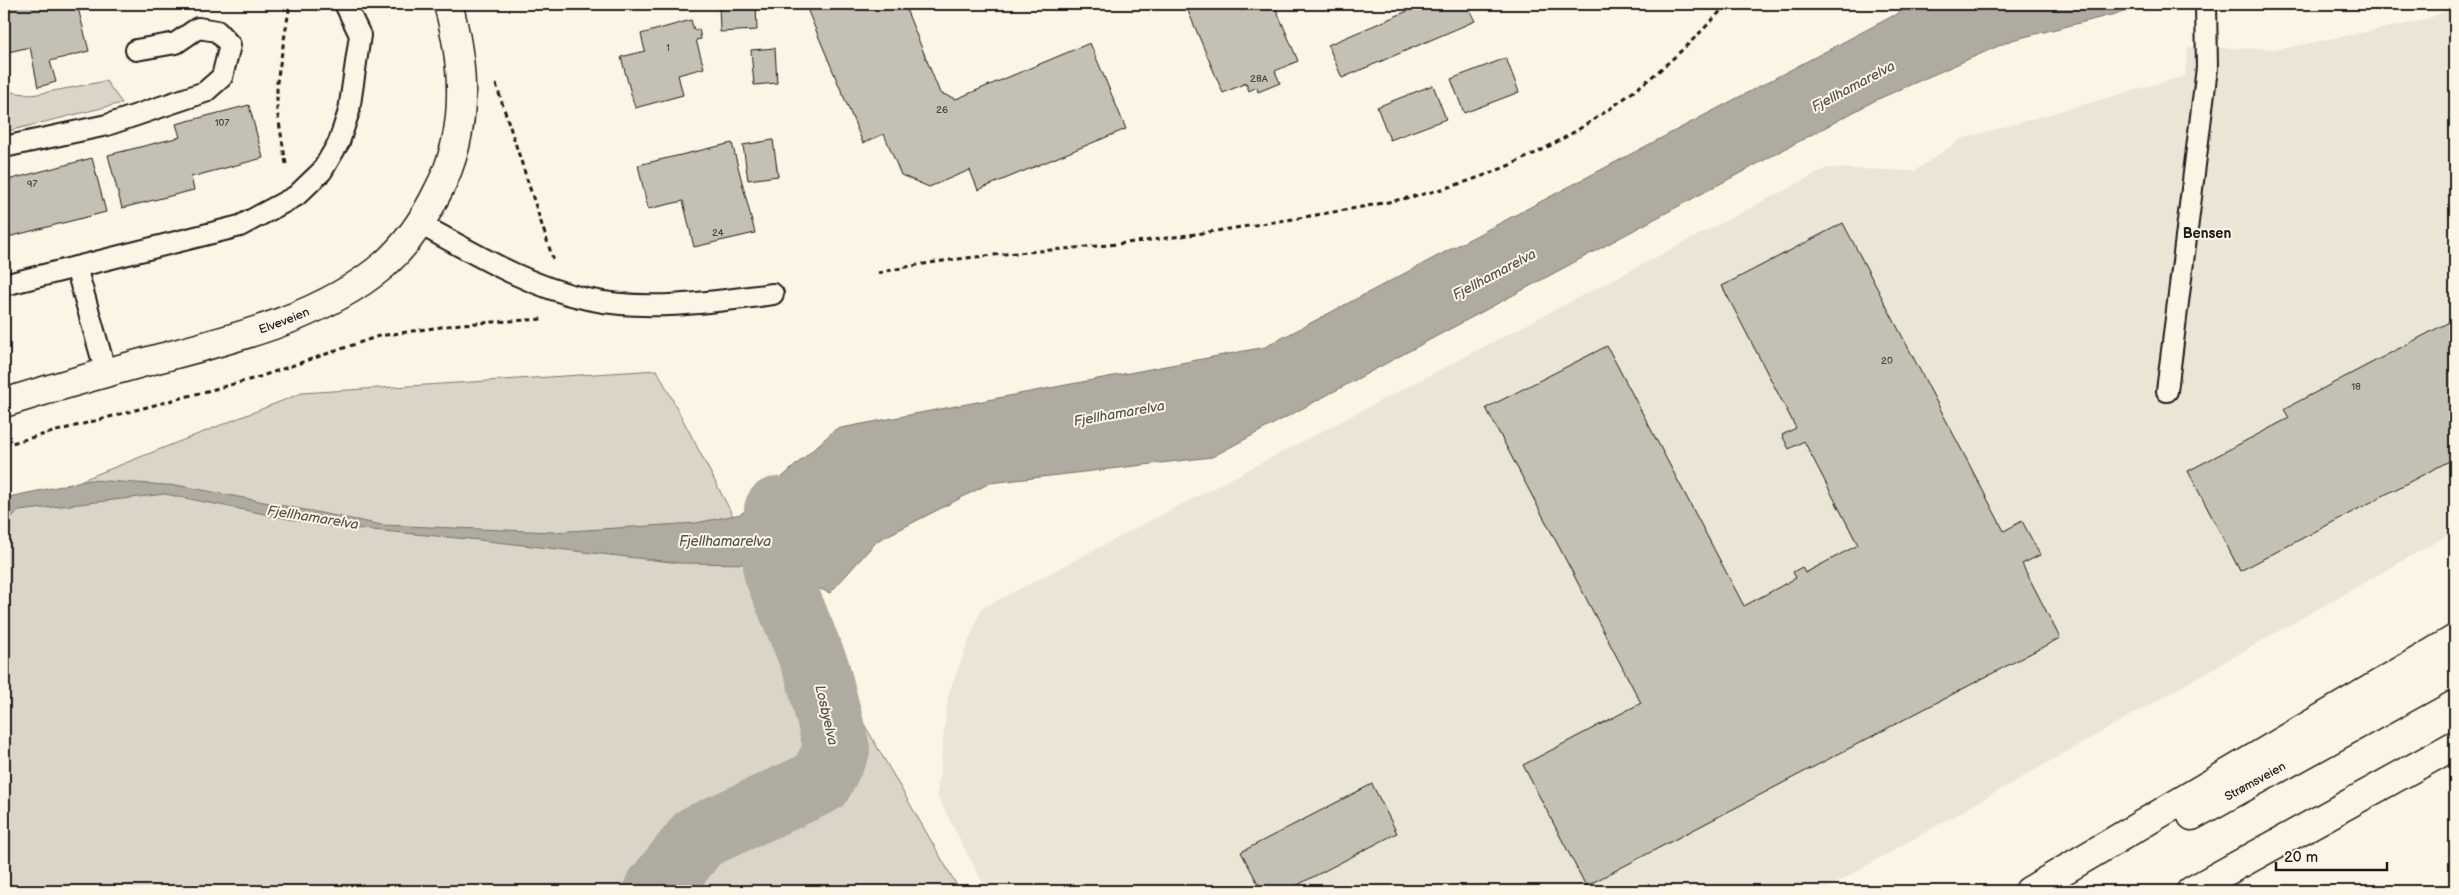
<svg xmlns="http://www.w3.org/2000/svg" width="2459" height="895" viewBox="0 0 2459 895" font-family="'Balsamiq Sans',sans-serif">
  <rect width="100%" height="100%" fill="#fcf5e5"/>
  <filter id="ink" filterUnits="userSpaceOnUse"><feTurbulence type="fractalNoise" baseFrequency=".02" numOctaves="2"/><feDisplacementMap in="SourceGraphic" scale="10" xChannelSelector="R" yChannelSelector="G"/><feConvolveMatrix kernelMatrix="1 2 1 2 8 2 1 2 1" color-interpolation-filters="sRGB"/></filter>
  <g filter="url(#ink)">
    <!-- built -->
    <path fill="#ebe5d6" d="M 2455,8 L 2455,531 L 1822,891 L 987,891 L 937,796 L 948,695 L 981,609 L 1827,168 L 1915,171 L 1961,139 L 2185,76 L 2188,47 L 2280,49 L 2421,21 Z"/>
    <!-- green -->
    <g fill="#dbd5c8" stroke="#7c7872">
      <path d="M 106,81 L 122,103 L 4,132 L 4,91 L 32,95 Z"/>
      <path d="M 657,370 L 758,564 L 776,571 L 960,891 L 4,891 L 4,511 L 302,393 Z"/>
    </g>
    <!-- water -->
    <path fill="#b0aba1" stroke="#75726c" d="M 1932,4 L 2155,4 L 2012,40 L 1876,100 L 1212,457 L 990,483 L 877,541 L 830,593 L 758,564 L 680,563 L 479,540 L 319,525 L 165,494 L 19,511 L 4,523 L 4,498 L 90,480 L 182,486 L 382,525 L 553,532 L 696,523 L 741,514 L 836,429 L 1265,347 L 1906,9 Z"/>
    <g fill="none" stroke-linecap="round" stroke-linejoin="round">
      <!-- river -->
      <path stroke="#b0aba1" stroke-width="66" d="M 656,891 L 699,837 L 820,782 L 837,749 L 817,670 L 776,571 L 777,510"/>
    </g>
    <!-- building -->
    <g fill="#c4c0b3" stroke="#1c1c1c">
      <path d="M 4,4 L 77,4 L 89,51 L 50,61 L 56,82 L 38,87 L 30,47 L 4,53 Z"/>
      <path d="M 719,4 L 756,4 L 757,30 L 720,32 Z"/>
      <path d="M 805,4 L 904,4 L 940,93 L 956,99 L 1090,43 L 1126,129 L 978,190 L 970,170 L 929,187 L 901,175 L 884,134 L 863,143 Z"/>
      <path d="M 1185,4 L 1274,4 L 1298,61 L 1275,71 L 1280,83 L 1258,92 L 1257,87 L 1249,91 L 1246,83 L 1223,93 Z"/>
      <path d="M 1424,4 L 1467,4 L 1475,21 L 1342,78 L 1328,45 Z"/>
      <path d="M 691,20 L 694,30 L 699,29 L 701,39 L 696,40 L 704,68 L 678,75 L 683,95 L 635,108 L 621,57 L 645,51 L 641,34 Z"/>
      <path d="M 775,48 L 777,83 L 754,85 L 751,50 Z"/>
      <path d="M 1506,58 L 1519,92 L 1464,113 L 1451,79 Z"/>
      <path d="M 1433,85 L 1446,119 L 1390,140 L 1377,107 Z"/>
      <path d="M 249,105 L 263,158 L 191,177 L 194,190 L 122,208 L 108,155 L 180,137 L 176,124 Z"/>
      <path d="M 773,140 L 778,176 L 748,180 L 743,145 Z"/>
      <path d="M 732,143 L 755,233 L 694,247 L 683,201 L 648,209 L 638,165 Z"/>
      <path d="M 92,158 L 106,212 L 4,238 L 4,181 Z"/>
      <path d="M 1843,223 L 2004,531 L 2022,521 L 2040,555 L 2022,564 L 2060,638 L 1586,886 L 1523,765 L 1641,703 L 1486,408 L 1607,346 L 1744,606 L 1796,578 L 1793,572 L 1802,567 L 1805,573 L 1858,545 L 1804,441 L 1789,449 L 1782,435 L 1796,428 L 1722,286 Z"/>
      <path d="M 2455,319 L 2455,458 L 2240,571 L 2188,471 L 2289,418 L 2284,409 Z"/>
      <path d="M 1372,784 L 1397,833 L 1286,891 L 1262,891 L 1241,852 Z"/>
    </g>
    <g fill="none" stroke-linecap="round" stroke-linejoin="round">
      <defs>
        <g id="service">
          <path d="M 4,147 L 107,125 L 205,92 L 222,77 L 230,45 L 217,31 L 198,28 L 176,43 L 136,50"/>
          <path d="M 420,224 C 473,253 527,286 587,299 C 647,312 713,302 773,294"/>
          <path d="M 76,267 L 106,373"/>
          <path d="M 4,285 L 240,226 L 296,196 L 322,171 L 339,142 L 349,111 L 360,35 L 345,4"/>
          <path d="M 2167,391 L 2207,68 L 2206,4"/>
        </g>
        <g id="secondary">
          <path id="s1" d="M 4,403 C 55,387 108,372 160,358 C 236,338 323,317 385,264 C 407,244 425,218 438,191 C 469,133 465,66 448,4"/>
        </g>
        <g id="motorway">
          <path id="s2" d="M 2192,816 L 2455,671"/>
          <path d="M 2029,891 L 2455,639"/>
          <path d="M 2191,891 L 2455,745"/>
        </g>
      </defs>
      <!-- service casing -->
      <use href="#service" stroke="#1c1c1c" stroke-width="24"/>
      <!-- secondary casing -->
      <use href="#secondary" stroke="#1c1c1c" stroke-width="31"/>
      <!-- motorway casing -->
      <use href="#motorway" stroke="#1c1c1c" stroke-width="31"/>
      <!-- path -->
      <g stroke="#1c1c1c" stroke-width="3" stroke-dasharray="5 4" stroke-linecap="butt">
        <path d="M 496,84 L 553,259"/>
        <path d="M 286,164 L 277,110 L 277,82 L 290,4"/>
        <path d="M 878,273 C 950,256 1024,253 1097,246 C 1163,240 1228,229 1293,219 C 1343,210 1393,203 1442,189 C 1554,158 1650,90 1727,4"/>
        <path d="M 4,445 L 256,378 L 379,336 L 461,324 L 543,319"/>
      </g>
      <!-- service -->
      <use href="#service" stroke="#fcf5e5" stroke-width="20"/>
      <!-- secondary -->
      <use href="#secondary" stroke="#fcf5e5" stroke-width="28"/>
      <!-- motorway -->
      <use href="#motorway" stroke="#fcf5e5" stroke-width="28"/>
    </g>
  </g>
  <g text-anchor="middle" stroke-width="4" stroke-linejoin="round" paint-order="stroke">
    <!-- number labels -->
    <g font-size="10" fill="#464542">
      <text x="668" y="51">1</text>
      <text x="1259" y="82">28A</text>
      <text x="942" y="113">26</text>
      <text x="222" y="126">107</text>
      <text x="32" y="187">97</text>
      <text x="718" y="236">24</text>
      <text x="1887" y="364">20</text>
      <text x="2356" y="390">18</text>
    </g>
    <!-- street labels -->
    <g font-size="12" fill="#1c1c1c" stroke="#fcf5e5">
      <text dy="4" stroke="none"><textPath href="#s1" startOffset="292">Elveveien</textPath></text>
      <text dy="4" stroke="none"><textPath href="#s2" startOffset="72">Strømsveien</textPath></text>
    </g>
    <!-- water labels -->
    <g font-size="14" font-style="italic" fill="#575551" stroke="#fcf5e5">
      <text transform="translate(1853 86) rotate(-28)" y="5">Fjellhamarelva</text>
      <text transform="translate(1494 274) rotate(-28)" y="5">Fjellhamarelva</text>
      <text transform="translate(1119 413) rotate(-10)" y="5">Fjellhamarelva</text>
      <text transform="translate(313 517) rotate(9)" y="5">Fjellhamarelva</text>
      <text x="725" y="546">Fjellhamarelva</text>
      <text transform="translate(827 715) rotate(77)" y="5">Losbyelva</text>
    </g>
    <!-- neighbourhood labels -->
    <g font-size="14" font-weight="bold" fill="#1c1c1c" stroke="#fcf5e5">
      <text x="2207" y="238">Bensen</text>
    </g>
  </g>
  <!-- margin -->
  <rect width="2459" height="895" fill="none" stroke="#fcf5e5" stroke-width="20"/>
  <rect x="10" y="10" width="2439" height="875" fill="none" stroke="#1c1c1c" stroke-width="2" filter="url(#ink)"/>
  <!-- scale -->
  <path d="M2276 862v8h111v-8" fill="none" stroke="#1c1c1c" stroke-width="2.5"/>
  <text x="2284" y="862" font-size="15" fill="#1c1c1c" stroke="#fcf5e5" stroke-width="4" paint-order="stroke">20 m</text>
</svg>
